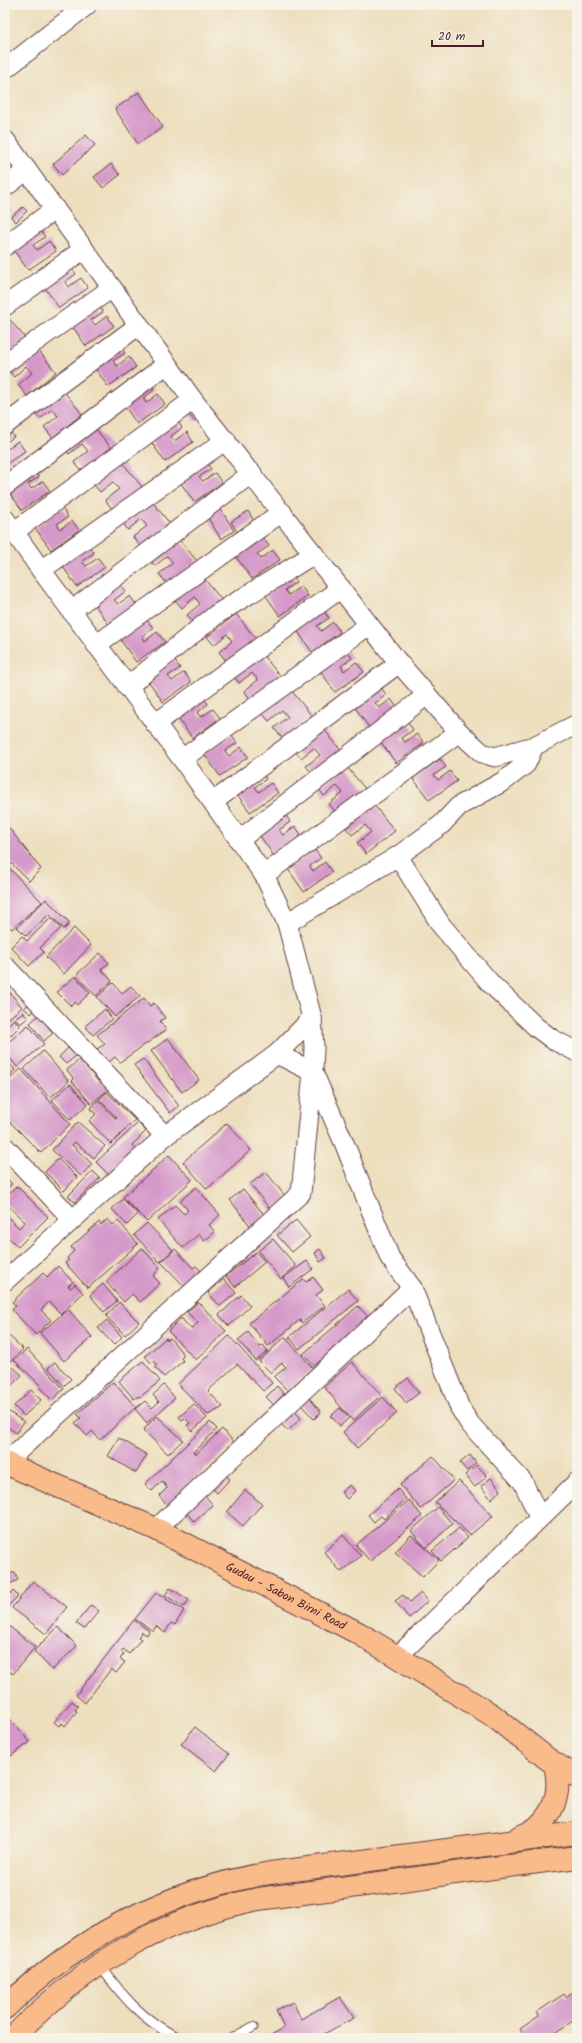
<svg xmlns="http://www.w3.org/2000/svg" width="582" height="2043" viewBox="0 0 582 2043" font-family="Kalam,sans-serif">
  <rect width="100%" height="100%" fill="#f7f3e8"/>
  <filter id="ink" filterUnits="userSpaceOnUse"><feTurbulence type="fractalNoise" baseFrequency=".025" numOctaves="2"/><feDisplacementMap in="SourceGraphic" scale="8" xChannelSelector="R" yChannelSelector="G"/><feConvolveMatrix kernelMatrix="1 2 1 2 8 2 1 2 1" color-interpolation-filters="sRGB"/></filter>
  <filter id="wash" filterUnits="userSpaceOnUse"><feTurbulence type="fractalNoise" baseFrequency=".012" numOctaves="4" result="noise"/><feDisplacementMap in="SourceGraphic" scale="16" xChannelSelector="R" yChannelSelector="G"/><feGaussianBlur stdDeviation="0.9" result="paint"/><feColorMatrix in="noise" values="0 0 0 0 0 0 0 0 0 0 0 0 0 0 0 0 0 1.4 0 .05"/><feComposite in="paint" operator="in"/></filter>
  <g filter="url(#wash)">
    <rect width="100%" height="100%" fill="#eddfbe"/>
    <g id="blocks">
      <!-- building -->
      <g fill="#d599c9">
        <path d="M 139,92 L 163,127 L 138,144 L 115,109 Z"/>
        <path d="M 86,135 L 95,145 L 62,175 L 53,164 Z"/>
        <path d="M 111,164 L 120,175 L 103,188 L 94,177 Z"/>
        <path d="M 5,203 L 10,210 L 5,214 Z"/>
        <path d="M 23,207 L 27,211 L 16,222 L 11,217 Z"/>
        <path d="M 39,229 L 45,237 L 33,245 L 37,250 L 49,241 L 56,251 L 28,270 L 12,248 Z"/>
        <path d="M 70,266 L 76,274 L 65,282 L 68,287 L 81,278 L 88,288 L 59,308 L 43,285 Z"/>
        <path d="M 97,304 L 103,312 L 91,320 L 95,325 L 107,316 L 114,326 L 86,346 L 70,323 Z"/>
        <path d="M 5,314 L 27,340 L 5,358 Z"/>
        <path d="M 119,345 L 125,353 L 113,361 L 117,366 L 129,357 L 136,367 L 108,387 L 92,364 Z"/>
        <path d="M 35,346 L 56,372 L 27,396 L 18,385 L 32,373 L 26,366 L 14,377 L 7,369 Z"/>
        <path d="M 148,382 L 154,390 L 143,398 L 146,403 L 158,394 L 165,404 L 137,424 L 121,401 Z"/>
        <path d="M 61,388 L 82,414 L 53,438 L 44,427 L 58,416 L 52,409 L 40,419 L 33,411 Z"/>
        <path d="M 192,407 L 201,418 L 195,422 L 186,411 Z"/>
        <path d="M 177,420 L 182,428 L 171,436 L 174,441 L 187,432 L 193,442 L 165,462 L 149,439 Z"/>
        <path d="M 91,423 L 112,449 L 83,473 L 74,462 L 88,451 L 82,444 L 69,454 L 63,446 Z"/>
        <path d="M 8,429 L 14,437 L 5,443 L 5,431 Z"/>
        <path d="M 18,441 L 25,451 L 5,465 L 5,451 Z"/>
        <path d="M 205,461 L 211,469 L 199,477 L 203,481 L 215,473 L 222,483 L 194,502 L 178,479 Z"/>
        <path d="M 122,462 L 143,488 L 114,511 L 105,500 L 119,489 L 113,482 L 100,492 L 94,485 Z"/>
        <path d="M 33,469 L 39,477 L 28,484 L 31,489 L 43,481 L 50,491 L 22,510 L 6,488 Z"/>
        <path d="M 150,499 L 171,525 L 142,548 L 133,537 L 147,526 L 141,519 L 128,530 L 122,522 Z"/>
        <path d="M 219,506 L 234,531 L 221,539 L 206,515 Z"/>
        <path d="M 62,508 L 68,517 L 57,524 L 60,529 L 72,521 L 79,530 L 51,550 L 35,528 Z"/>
        <path d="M 248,511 L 254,521 L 237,532 L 231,522 Z"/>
        <path d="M 176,536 L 197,561 L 168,585 L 159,574 L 173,563 L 167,556 L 155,566 L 148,558 Z"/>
        <path d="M 263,538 L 269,546 L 257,554 L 261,559 L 273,550 L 280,560 L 252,579 L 236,557 Z"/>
        <path d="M 88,545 L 94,553 L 82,561 L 86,566 L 98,558 L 105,567 L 77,587 L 61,564 Z"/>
        <path d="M 291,574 L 296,582 L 285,590 L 289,595 L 301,586 L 308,596 L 280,616 L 264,593 Z"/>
        <path d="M 203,577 L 224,603 L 195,626 L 187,615 L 200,604 L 195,597 L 182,608 L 175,600 Z"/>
        <path d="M 120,584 L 126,591 L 114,600 L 118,604 L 130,596 L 137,606 L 109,625 L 93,602 Z"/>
        <path d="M 323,610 L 329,618 L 317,626 L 321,631 L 333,622 L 340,632 L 312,652 L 296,629 Z"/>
        <path d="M 236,614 L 257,640 L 228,663 L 219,652 L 232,641 L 227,634 L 214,645 L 207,637 Z"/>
        <path d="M 147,620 L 153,628 L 142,636 L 145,641 L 157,632 L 165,642 L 136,662 L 120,639 Z"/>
        <path d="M 347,650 L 352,658 L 341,666 L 344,671 L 356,662 L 364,672 L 335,692 L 319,669 Z"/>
        <path d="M 261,653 L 282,678 L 253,702 L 244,691 L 258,680 L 252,673 L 239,683 L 233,675 Z"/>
        <path d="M 174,660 L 180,668 L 168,676 L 172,681 L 184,672 L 191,682 L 163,702 L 147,679 Z"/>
        <path d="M 381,687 L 386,695 L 375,703 L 379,708 L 391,699 L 398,709 L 370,729 L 354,706 Z"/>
        <path d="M 291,690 L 312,716 L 283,739 L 274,728 L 288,717 L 282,710 L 269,721 L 262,713 Z"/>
        <path d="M 203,696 L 208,704 L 197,713 L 201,717 L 213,709 L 220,718 L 192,738 L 176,715 Z"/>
        <path d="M 407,721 L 413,730 L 401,738 L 405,742 L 417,734 L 424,743 L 396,763 L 380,741 Z"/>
        <path d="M 323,728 L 344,754 L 315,777 L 306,766 L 320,755 L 314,748 L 301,758 L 295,751 Z"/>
        <path d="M 231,735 L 237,743 L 225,751 L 229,756 L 241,747 L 248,757 L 220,776 L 204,754 Z"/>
        <path d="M 440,759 L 446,767 L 434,775 L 438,780 L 450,771 L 457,781 L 429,800 L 413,778 Z"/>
        <path d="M 346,766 L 367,791 L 338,815 L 329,804 L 343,793 L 337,786 L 324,796 L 318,788 Z"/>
        <path d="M 261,771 L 266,779 L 255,787 L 259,792 L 271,783 L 278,793 L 250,812 L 234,790 Z"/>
        <path d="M 374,805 L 395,831 L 366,854 L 357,843 L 371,832 L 365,825 L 352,835 L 346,828 Z"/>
        <path d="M 285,814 L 290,822 L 279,830 L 283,835 L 295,826 L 302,836 L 274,856 L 258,833 Z"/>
        <path d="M 9,828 L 41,869 L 29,881 L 5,857 L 5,831 Z"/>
        <path d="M 315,850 L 321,858 L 310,866 L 313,871 L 325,862 L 332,872 L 304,892 L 288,869 Z"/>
        <path d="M 9,868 L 42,902 L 12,929 L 5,923 L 5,872 Z"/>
        <path d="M 46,899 L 70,923 L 64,929 L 49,914 L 26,936 L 17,927 Z"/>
        <path d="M 51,918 L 61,928 L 40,948 L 44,952 L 29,966 L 11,947 L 22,936 L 27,941 Z"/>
        <path d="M 74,928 L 91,945 L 64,974 L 46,957 Z"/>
        <path d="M 100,953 L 109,963 L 101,969 L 112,981 L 96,996 L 76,975 Z"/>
        <path d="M 75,976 L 90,993 L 77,1005 L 75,1002 L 71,1006 L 57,992 Z"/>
        <path d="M 113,983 L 122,993 L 131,986 L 140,996 L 115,1017 L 97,997 Z"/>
        <path d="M 5,987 L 22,1007 L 8,1019 L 5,1015 Z"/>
        <path d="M 144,998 L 150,1006 L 154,1003 L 165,1018 L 160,1021 L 166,1030 L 120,1062 L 115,1057 L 108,1063 L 97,1049 L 105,1044 L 97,1035 Z"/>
        <path d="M 30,1003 L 36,1009 L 31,1014 L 24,1008 Z"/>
        <path d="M 105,1009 L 112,1019 L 93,1035 L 85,1026 Z"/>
        <path d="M 23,1012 L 28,1018 L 20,1024 L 15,1018 Z"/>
        <path d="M 39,1015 L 53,1033 L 44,1041 L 30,1023 Z"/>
        <path d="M 14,1019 L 20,1026 L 11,1035 L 5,1028 Z"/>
        <path d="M 28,1025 L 44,1044 L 17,1067 L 5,1052 L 5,1045 Z"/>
        <path d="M 168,1038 L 199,1080 L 182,1092 L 151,1051 Z"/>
        <path d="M 68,1048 L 76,1056 L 66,1064 L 59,1057 Z"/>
        <path d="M 43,1051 L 69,1081 L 50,1098 L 24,1069 Z"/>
        <path d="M 5,1059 L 15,1070 L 5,1079 Z"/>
        <path d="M 80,1059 L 98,1081 L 101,1079 L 109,1089 L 91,1104 L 72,1081 L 74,1079 L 67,1070 Z"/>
        <path d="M 143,1059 L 179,1106 L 170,1113 L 134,1065 Z"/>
        <path d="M 21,1069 L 70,1124 L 41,1153 L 5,1117 L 5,1083 Z"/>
        <path d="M 70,1084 L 88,1104 L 70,1120 L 52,1100 Z"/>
        <path d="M 107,1092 L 135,1120 L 111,1144 L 89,1121 L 96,1114 L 90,1109 L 98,1100 L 116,1119 L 117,1118 L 99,1099 Z"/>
        <path d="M 78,1122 L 105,1146 L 94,1158 L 75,1142 L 72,1145 L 92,1164 L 81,1176 L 52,1150 Z"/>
        <path d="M 138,1123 L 146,1131 L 132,1145 L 136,1149 L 109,1175 L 96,1162 Z"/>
        <path d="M 227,1123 L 251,1150 L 207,1189 L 183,1162 Z"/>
        <path d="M 169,1155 L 192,1180 L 147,1222 L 123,1197 Z"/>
        <path d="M 58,1159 L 77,1177 L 64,1191 L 45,1172 Z"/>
        <path d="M 93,1171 L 100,1178 L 75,1202 L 68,1196 Z"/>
        <path d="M 266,1172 L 289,1201 L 273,1213 L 250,1184 Z"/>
        <path d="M 5,1177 L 12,1184 L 5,1191 Z"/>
        <path d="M 17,1186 L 48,1217 L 18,1247 L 5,1234 L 5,1214 L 19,1228 L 25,1222 L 5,1203 L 5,1197 Z"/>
        <path d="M 196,1187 L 220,1215 L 209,1225 L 215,1232 L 204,1241 L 199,1234 L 183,1248 L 158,1220 L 175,1205 L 184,1214 L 188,1210 L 180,1201 Z"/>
        <path d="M 243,1189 L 266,1217 L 252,1228 L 230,1200 Z"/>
        <path d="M 123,1199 L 138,1214 L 127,1225 L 112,1209 Z"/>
        <path d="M 108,1219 L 113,1225 L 118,1221 L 138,1244 L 88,1288 L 65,1263 L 69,1260 L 67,1258 L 74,1251 L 71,1247 L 99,1222 L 101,1225 Z"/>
        <path d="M 296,1220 L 310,1237 L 292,1252 L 277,1235 Z"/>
        <path d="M 147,1223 L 173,1250 L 160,1262 L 134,1235 Z"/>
        <path d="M 273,1239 L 296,1266 L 281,1279 L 258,1251 Z"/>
        <path d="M 142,1248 L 160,1268 L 153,1276 L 160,1283 L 140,1302 L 132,1294 L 124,1302 L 106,1282 Z"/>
        <path d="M 175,1249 L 193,1268 L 196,1266 L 203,1273 L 187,1289 L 161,1262 Z"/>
        <path d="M 320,1249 L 326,1258 L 320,1262 L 315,1253 Z"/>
        <path d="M 256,1252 L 265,1262 L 235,1287 L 226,1276 Z"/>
        <path d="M 307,1261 L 313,1269 L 289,1287 L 283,1278 Z"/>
        <path d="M 58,1266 L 73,1282 L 68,1286 L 71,1288 L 75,1284 L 83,1293 L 61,1314 L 49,1302 L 41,1310 L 51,1320 L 36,1335 L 12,1310 L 16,1306 L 12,1302 L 43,1273 L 47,1277 Z"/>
        <path d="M 313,1277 L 323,1290 L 316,1295 L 325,1306 L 302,1323 L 300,1320 L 268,1346 L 249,1323 L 303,1279 L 306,1282 Z"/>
        <path d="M 224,1279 L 236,1293 L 220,1306 L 208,1293 Z"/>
        <path d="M 103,1284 L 117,1301 L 104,1312 L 90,1295 Z"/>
        <path d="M 348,1289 L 358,1301 L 299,1349 L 289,1337 Z"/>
        <path d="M 241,1295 L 250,1306 L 229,1326 L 219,1315 Z"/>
        <path d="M 119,1302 L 139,1322 L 125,1335 L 106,1316 Z"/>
        <path d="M 198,1302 L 226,1331 L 196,1360 L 168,1331 L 181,1318 L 191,1329 L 198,1323 L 187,1312 Z"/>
        <path d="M 358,1306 L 370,1319 L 315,1367 L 303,1354 Z"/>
        <path d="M 68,1309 L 92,1337 L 64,1361 L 40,1333 Z"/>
        <path d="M 107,1320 L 122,1337 L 114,1345 L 98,1328 Z"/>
        <path d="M 5,1332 L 23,1349 L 5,1367 Z"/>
        <path d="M 248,1332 L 260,1347 L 263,1345 L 268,1351 L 256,1361 L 238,1340 Z"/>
        <path d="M 229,1336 L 272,1383 L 263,1391 L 237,1364 L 208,1391 L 223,1407 L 208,1415 L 178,1384 Z"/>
        <path d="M 285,1337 L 313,1368 L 288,1391 L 274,1377 L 286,1367 L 282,1363 L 271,1373 L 259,1361 Z"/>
        <path d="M 166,1338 L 168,1340 L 170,1338 L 184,1355 L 181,1358 L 183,1361 L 164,1377 L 155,1367 L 157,1365 L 154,1361 L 151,1363 L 145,1356 Z"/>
        <path d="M 27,1349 L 64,1389 L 52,1400 L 40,1388 L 42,1387 L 14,1360 Z"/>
        <path d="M 143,1361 L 160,1381 L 140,1397 L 139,1396 L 134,1399 L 119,1381 Z"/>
        <path d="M 55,1362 L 71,1379 L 64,1386 L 48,1368 Z"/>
        <path d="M 352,1362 L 381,1395 L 353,1421 L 324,1387 Z"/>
        <path d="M 13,1367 L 22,1375 L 5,1392 L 5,1375 Z"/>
        <path d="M 408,1378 L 419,1393 L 406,1403 L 395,1388 Z"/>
        <path d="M 113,1382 L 136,1407 L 100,1440 L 92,1431 L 87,1436 L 75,1423 L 81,1418 L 77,1414 Z"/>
        <path d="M 164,1385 L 175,1398 L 147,1423 L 135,1409 L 145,1401 L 152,1408 L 159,1402 L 153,1395 Z"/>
        <path d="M 277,1386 L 284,1394 L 274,1405 L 266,1397 Z"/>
        <path d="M 31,1390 L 41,1400 L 24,1416 L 14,1406 Z"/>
        <path d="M 307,1395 L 321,1412 L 314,1419 L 298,1402 Z"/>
        <path d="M 383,1397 L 397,1413 L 357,1448 L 343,1432 Z"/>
        <path d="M 194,1404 L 207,1418 L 192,1431 L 187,1425 L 190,1423 L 185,1418 L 182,1420 L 179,1417 Z"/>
        <path d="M 290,1407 L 301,1418 L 288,1431 L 277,1420 Z"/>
        <path d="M 340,1408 L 349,1418 L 340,1426 L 331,1416 Z"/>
        <path d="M 5,1409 L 24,1422 L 16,1433 L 5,1425 Z"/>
        <path d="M 157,1416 L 183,1440 L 168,1454 L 143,1430 Z"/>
        <path d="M 210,1422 L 217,1429 L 193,1452 L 196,1454 L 222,1429 L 234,1442 L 167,1505 L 159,1496 L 167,1488 L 162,1481 L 152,1491 L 145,1484 Z"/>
        <path d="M 119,1438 L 147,1455 L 136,1473 L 108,1456 Z"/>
        <path d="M 470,1455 L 476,1463 L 467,1471 L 460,1463 Z"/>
        <path d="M 433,1456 L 454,1480 L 421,1509 L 400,1485 Z"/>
        <path d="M 477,1465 L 487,1476 L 475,1487 L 465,1475 Z"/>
        <path d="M 222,1472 L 230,1479 L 217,1493 L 209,1485 Z"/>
        <path d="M 491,1478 L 501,1490 L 491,1499 L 481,1486 Z"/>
        <path d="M 459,1481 L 493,1516 L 470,1535 L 435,1502 Z"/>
        <path d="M 350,1485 L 355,1491 L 347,1499 L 341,1492 Z"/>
        <path d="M 398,1489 L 406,1499 L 384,1519 L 381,1516 L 374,1522 L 368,1515 Z"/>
        <path d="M 245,1490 L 262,1504 L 243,1526 L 227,1512 Z"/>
        <path d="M 201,1491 L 213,1505 L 194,1522 L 182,1507 Z"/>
        <path d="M 409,1500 L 422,1516 L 370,1561 L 356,1545 Z"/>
        <path d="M 438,1507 L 452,1524 L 426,1548 L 411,1531 Z"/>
        <path d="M 459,1528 L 468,1538 L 441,1561 L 432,1551 Z"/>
        <path d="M 343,1535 L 361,1556 L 341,1572 L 324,1552 Z"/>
        <path d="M 411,1535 L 439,1560 L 423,1577 L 395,1552 Z"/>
        <path d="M 15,1572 L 18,1580 L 5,1586 L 5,1576 Z"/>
        <path d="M 33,1581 L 67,1607 L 46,1634 L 12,1608 Z"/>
        <path d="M 170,1588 L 189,1600 L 184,1607 L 165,1595 Z"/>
        <path d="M 13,1591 L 18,1596 L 5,1609 L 5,1599 Z"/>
        <path d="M 156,1593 L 184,1610 L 175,1625 L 171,1623 L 165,1633 L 156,1626 L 153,1631 L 135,1619 Z"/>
        <path d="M 421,1593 L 428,1601 L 409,1618 L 395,1601 L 403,1595 L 410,1602 Z"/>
        <path d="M 91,1605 L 99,1611 L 84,1629 L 76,1623 Z"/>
        <path d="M 134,1620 L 149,1631 L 147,1635 L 142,1632 L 138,1637 L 141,1639 L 129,1654 L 123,1649 L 121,1651 L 124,1654 L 120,1659 L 125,1662 L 116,1673 L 111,1669 L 85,1703 L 76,1695 Z"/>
        <path d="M 5,1623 L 35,1647 L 13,1674 L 5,1668 Z"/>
        <path d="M 58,1627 L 77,1646 L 52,1670 L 34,1651 Z"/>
        <path d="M 72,1701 L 78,1706 L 75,1710 L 77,1711 L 65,1726 L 62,1723 L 59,1726 L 54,1722 Z"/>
        <path d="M 5,1714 L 30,1742 L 8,1758 L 5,1754 Z"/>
        <path d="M 195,1727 L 229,1754 L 216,1771 L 181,1744 Z"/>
        <path d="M 577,1989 L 577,2018 L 548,2038 L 526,2038 L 520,2029 L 539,2016 L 537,2012 L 564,1994 L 566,1997 Z"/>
        <path d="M 340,1997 L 354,2018 L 316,2038 L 265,2038 L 284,2028 L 276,2010 L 293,2002 L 301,2019 Z"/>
      </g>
    </g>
  </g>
  <g filter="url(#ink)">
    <use href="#blocks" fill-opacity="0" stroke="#623c41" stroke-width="1"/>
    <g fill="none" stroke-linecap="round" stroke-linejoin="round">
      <defs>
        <g id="service">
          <path d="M 99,1964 C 123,1997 141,2019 178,2038"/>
          <path d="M 233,2038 L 253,2027"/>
        </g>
        <g id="minor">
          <path d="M 5,69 L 87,5"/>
          <path d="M 5,140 L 193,400 L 399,663 L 459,732 L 482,753 L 495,757 L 534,746 L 577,724"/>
          <path d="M 5,187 L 27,170"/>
          <path d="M 5,246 L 55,209"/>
          <path d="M 5,306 L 84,249"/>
          <path d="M 5,363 L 112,288"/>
          <path d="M 5,425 L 139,325"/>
          <path d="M 5,486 L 167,364"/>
          <path d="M 5,519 L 41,570 L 182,759 L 264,875 L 287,923 L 312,1018 L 314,1047 L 313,1072 L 301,1193 L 5,1463"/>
          <path d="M 15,531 L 193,400"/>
          <path d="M 41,570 L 226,440"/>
          <path d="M 71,611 L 252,473"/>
          <path d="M 96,645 L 282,512"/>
          <path d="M 127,687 L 217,614 L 314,554"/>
          <path d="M 155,724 L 341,588"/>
          <path d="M 182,759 L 369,625"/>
          <path d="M 213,802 L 399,663"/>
          <path d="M 239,840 L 427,695"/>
          <path d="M 398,856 L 441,925 L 491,984 L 536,1027 L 552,1039 L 577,1052"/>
          <path d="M 264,875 L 459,732"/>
          <path d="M 287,923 L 398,856 L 441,825 L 459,806 L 504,781 L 526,764 L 534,746"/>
          <path d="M 5,966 L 165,1136"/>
          <path d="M 277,1054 L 313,1072 L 345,1145 L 390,1258 L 412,1288 L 460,1408 L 470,1424 L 523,1482 L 539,1517"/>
          <path d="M 5,1147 L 72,1219"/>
          <path d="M 5,1281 L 165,1136 L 277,1054 L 312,1018"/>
          <path d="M 156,1529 L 412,1288"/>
          <path d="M 397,1657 L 577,1482"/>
        </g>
        <g id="primary">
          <path id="s1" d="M 5,1463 L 156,1529 L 360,1634 L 492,1715 L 549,1760 L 577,1777"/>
        </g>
        <g id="trunk">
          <path d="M 519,1837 C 548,1827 562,1800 556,1770"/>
          <path d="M 5,2008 C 81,1935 167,1890 270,1873 L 577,1833"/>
          <path d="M 12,2038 C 81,1967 160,1919 258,1899 L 577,1857"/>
        </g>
      </defs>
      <!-- service casing -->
      <use href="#service" stroke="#623c41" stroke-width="11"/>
      <!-- minor casing -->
      <use href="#minor" stroke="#623c41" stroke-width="21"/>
      <!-- primary casing -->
      <use href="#primary" stroke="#623c41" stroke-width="24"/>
      <!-- trunk casing -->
      <use href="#trunk" stroke="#623c41" stroke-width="24"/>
      <!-- service -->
      <use href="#service" stroke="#fff" stroke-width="9"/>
      <!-- minor -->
      <use href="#minor" stroke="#fff" stroke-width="19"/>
      <!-- primary -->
      <use href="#primary" stroke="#fabb8b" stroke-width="22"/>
      <!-- trunk -->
      <use href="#trunk" stroke="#fabb8b" stroke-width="22"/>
    </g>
  </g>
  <g text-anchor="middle" stroke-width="3" stroke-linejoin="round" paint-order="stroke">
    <!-- street labels -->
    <g font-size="12" fill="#4a1f2b" stroke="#f7f3e8">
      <text dy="4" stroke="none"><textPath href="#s1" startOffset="311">Gudau - Sabon Birni Road</textPath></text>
    </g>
  </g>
  <!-- margin -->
  <rect width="582" height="2043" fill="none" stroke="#f7f3e8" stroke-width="20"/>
  <!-- scale -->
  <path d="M432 40v6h51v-6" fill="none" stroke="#4a1f2b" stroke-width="2"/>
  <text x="438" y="40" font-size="12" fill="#4a1f2b" stroke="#f7f3e8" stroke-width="3" paint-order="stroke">20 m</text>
</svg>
